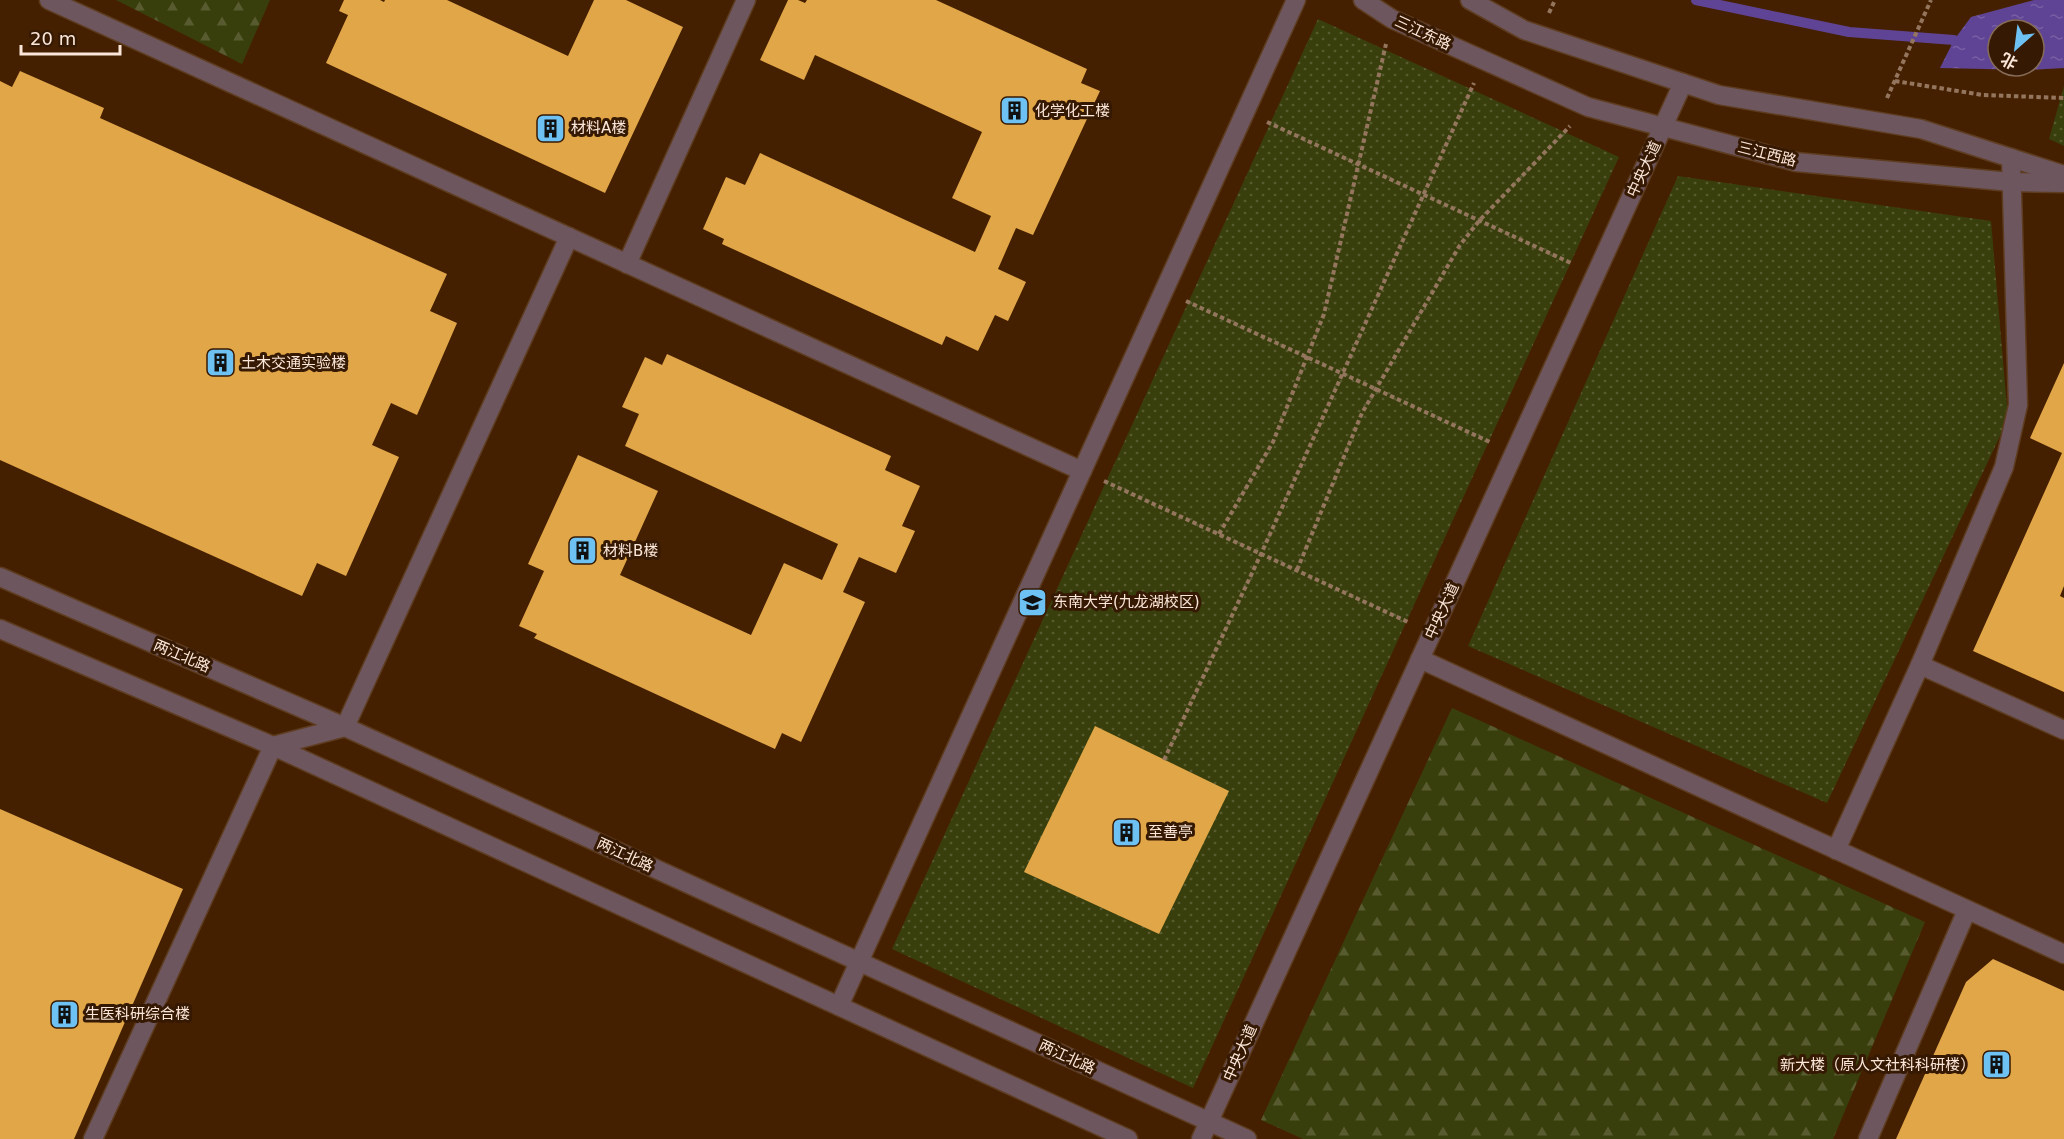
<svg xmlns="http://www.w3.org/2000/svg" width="2064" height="1139" viewBox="0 0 2064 1139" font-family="'DejaVu Sans','Noto Sans SC',sans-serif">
  <defs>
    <pattern id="grass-dots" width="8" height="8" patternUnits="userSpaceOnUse" patternTransform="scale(1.5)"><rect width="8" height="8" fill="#393f0c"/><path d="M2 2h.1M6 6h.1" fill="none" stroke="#575b2f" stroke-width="1.8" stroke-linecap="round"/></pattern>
    <pattern id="forest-firs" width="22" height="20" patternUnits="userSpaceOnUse" patternTransform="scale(1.5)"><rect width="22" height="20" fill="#393f0c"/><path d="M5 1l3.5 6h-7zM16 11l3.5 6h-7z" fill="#575b2f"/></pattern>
    <pattern id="water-ripples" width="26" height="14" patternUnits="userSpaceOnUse" patternTransform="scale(1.5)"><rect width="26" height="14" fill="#5f4496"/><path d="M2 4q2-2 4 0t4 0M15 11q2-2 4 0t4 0" fill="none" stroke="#775fa4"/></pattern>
  </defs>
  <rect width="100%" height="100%" fill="#452000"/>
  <!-- grass -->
  <g fill="url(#grass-dots)">
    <path d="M 1318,19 L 1619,157 L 1193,1088 L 892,949 Z"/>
    <path d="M 2064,86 L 2064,146 L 2049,139 Z"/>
    <path d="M 1678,176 L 1991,221 L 2008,419 L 1827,803 L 1468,646 Z"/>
  </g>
  <!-- forest -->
  <g fill="url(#forest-firs)">
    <path d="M 116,0 L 270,0 L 242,64 Z"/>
    <path d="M 1452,708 L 1925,922 L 1833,1139 L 1303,1139 L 1261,1120 Z"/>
  </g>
  <!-- water -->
  <path fill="url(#water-ripples)" fill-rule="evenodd" d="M 2034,0 L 2064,0 L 2064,68 L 2029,70 L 1940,68 L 1954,40 L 1971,17 ZM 1998,30 L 2034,30 L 2034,66 L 1998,66 Z"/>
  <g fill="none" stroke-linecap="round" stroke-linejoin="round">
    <!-- stream -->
    <path stroke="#5f4496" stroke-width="10" d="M 1696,0 L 1849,32 L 1954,40"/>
  </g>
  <!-- building -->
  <g fill="#e1a648">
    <path d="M 344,0 L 380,0 L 384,2 L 385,0 L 447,0 L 568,56 L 594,0 L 626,0 L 683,27 L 605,193 L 326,63 L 348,15 L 339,11 Z"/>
    <path d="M 788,0 L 798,0 L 805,3 L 807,0 L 936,0 L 1087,69 L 1081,83 L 1100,91 L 1033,235 L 1016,228 L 998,269 L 1026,282 L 1008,321 L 995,315 L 978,351 L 946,336 L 942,345 L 722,244 L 724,239 L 703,229 L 726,177 L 745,185 L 760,153 L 975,252 L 991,216 L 952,198 L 982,132 L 815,55 L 804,80 L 760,60 Z"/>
    <path d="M 20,71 L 104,108 L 100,118 L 447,274 L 430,311 L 457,323 L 417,415 L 391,403 L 372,445 L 399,457 L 346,576 L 317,563 L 302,596 L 0,460 L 0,81 L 12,87 Z"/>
    <path d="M 667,354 L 891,456 L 885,470 L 920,486 L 902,526 L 915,531 L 896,573 L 859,557 L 843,592 L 865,602 L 801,742 L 782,733 L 775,749 L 534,638 L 537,634 L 519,626 L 544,571 L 528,564 L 578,455 L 658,491 L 620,575 L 751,635 L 784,563 L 822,580 L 838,544 L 625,446 L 639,414 L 622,407 L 645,357 L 662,365 Z"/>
    <path d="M 2064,363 L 2064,586 L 2060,596 L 2064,598 L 2064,692 L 1973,651 L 2062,453 L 2030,438 Z"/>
    <path d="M 1095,726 L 1229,791 L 1159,934 L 1024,872 Z"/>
    <path d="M 0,809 L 183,889 L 74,1139 L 0,1139 Z"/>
    <path d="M 1993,959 L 2064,991 L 2064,1139 L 1896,1139 L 1966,982 Z"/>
  </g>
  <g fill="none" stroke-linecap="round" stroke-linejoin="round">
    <defs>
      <g id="minor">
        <path d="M 49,0 L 1082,471"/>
        <path d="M 1363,0 L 1392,19 L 1588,107 L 1796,162 L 2011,182 L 2064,183"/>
        <path d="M 1470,0 L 1524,30 L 1719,95 L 1921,129 L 2064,175"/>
        <path d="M 627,264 L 746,0"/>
        <path d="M 0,577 L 345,727 L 1247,1139"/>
        <path d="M 0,629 L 273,746 L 1128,1139"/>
        <path d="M 1420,659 L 2064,954"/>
        <path d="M 1920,665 L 2064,730"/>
        <path d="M 1836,850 L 1920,665 L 2004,467 L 2018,405 L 2011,158"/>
        <path d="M 839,1006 L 1296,0"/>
        <path d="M 93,1139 L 273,746 L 345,727 L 569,237"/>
        <path d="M 1201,1139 L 1683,83"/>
        <path d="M 1868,1139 L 1967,910"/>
      </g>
    </defs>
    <!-- minor casing -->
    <use href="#minor" stroke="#5e3c1f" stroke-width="21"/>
    <!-- path -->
    <g stroke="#94765e" stroke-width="4" stroke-dasharray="4.5 3" stroke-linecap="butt">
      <path d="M 1549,13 L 1555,0"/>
      <path d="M 1895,81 L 1983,95 L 2064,98"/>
      <path d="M 1887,98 L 1931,0"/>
      <path d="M 1267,122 L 1573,264"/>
      <path d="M 1186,301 L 1492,443"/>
      <path d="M 1104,481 L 1410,623"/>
      <path d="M 1219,534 L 1273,442 L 1324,314 L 1386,44"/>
      <path d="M 1297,570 L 1362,413 L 1460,245 L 1479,221 L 1570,126"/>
      <path d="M 1164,760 L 1261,554 L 1474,83"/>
    </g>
    <!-- minor -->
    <use href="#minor" stroke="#6d565e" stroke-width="18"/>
  </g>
  <!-- icons -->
  <defs>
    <symbol id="building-square" viewBox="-11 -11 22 22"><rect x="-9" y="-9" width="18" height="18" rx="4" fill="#6ec2f3" stroke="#361902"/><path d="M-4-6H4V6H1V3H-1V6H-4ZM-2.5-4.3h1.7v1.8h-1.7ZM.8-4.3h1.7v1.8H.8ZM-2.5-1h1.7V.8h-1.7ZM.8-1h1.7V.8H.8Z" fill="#111"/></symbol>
    <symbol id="university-square" viewBox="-11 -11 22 22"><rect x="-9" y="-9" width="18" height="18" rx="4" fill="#6ec2f3" stroke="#361902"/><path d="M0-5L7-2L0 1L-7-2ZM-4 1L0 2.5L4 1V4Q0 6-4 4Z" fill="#111"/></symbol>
  </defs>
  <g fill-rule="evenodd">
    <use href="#building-square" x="998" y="94" width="33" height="33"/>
    <use href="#building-square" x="534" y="112" width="33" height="33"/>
    <use href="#building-square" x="204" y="346" width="33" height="33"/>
    <use href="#building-square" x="566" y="534" width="33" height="33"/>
    <use href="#university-square" x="1016" y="586" width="33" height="33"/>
    <use href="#building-square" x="1110" y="816" width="33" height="33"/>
    <use href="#building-square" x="48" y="998" width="33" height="33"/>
    <use href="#building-square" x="1980" y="1048" width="33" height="33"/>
  </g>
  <g text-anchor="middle" stroke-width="6" stroke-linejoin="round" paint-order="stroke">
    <!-- street labels -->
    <g font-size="15" fill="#fbe7da" stroke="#361902">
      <text transform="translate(1423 33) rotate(25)" y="5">三江东路</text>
      <text transform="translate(1767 154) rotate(14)" y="5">三江西路</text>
      <text transform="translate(1644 169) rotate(-65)" y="5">中央大道</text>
      <text transform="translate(1442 611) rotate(-65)" y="5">中央大道</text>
      <text transform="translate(182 656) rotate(23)" y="5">两江北路</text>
      <text transform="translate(625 855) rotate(25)" y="5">两江北路</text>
      <text transform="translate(1240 1053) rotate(-66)" y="5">中央大道</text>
      <text transform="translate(1067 1057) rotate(25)" y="5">两江北路</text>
    </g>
    <!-- poi labels -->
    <g font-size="15" fill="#fbe7da" stroke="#361902" text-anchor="start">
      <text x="1035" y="116">化学化工楼</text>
      <text x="571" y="133">材料A楼</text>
      <text x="241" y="368">土木交通实验楼</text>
      <text x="603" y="556">材料B楼</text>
      <text x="1053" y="607">东南大学(九龙湖校区)</text>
      <text x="1148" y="837">至善亭</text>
      <text x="85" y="1019">生医科研综合楼</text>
      <text x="1975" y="1070" text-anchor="end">新大楼（原人文社科科研楼）</text>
    </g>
  </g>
  <!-- north arrow -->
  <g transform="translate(2016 48) rotate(208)"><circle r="28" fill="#361902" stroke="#856b58" stroke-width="1.5"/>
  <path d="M0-4.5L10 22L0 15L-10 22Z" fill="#6ec2f3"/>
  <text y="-9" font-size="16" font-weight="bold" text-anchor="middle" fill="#fbe7da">北</text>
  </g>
  <!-- scale -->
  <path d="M21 45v9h99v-9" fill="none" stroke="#fbe7da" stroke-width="3"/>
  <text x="30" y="45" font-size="18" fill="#fbe7da" stroke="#361902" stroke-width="4.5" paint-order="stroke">20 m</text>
</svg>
